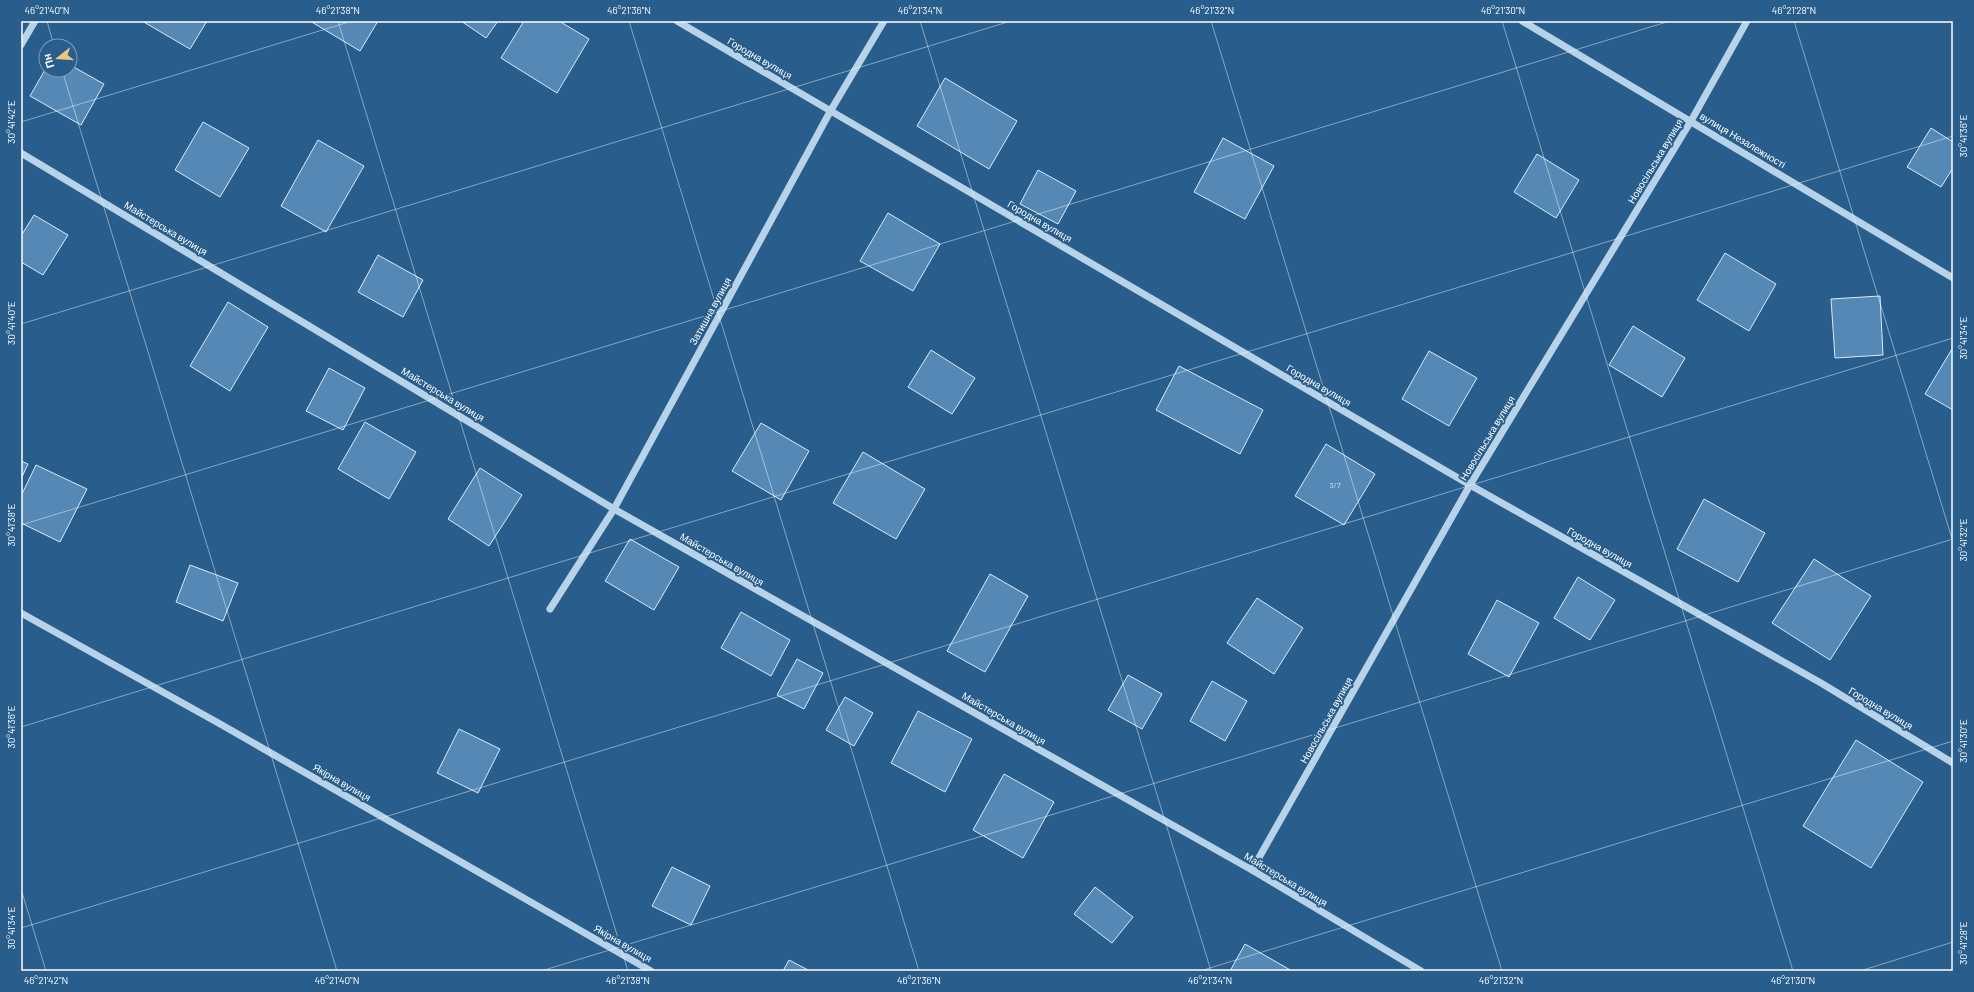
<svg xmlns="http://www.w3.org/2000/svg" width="1974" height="992" viewBox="0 0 1974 992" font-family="Barlow,sans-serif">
  <rect width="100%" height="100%" fill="#285d8c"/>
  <!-- building -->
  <g fill="#5588b4" stroke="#dbebf8">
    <path d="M 142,21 L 207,21 L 190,49 Z"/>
    <path d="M 310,21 L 378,21 L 360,51 Z"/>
    <path d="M 461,21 L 498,21 L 486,38 Z"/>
    <path d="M 524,21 L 559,21 L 589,39 L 557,93 L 501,58 Z"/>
    <path d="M 70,65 L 104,84 L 81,125 L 30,96 L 46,68 L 46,70 L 70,70 Z"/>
    <path d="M 945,78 L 1017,121 L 989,169 L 917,126 Z"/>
    <path d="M 203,122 L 249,148 L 220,197 L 175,170 Z"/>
    <path d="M 1931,128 L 1953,142 L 1953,168 L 1941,187 L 1907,167 Z"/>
    <path d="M 1223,138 L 1274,166 L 1245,219 L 1194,192 Z"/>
    <path d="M 318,140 L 364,166 L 326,232 L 281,206 Z"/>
    <path d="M 1537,154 L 1579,180 L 1556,218 L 1514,192 Z"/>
    <path d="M 1038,170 L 1076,191 L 1058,224 L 1020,204 Z"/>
    <path d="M 888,213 L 940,244 L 913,291 L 860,261 Z"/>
    <path d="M 34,215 L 68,235 L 43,275 L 21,262 L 21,236 Z"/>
    <path d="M 1725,253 L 1776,284 L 1749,331 L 1697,300 Z"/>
    <path d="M 378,255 L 423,280 L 403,317 L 358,292 Z"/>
    <path d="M 1880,296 L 1883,355 L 1835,358 L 1831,299 Z"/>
    <path d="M 228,302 L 268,327 L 230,391 L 190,366 Z"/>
    <path d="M 1633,326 L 1685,358 L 1662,397 L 1609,365 Z"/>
    <path d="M 1952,349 L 1953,350 L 1953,410 L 1925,394 Z"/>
    <path d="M 931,350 L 975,378 L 952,414 L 908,387 Z"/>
    <path d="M 1429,351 L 1477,378 L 1449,426 L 1402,399 Z"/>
    <path d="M 1179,366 L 1263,410 L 1240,454 L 1156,410 Z"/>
    <path d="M 329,368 L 365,388 L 343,430 L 306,411 Z"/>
    <path d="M 365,422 L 416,452 L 389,499 L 338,469 Z"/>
    <path d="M 761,423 L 809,451 L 781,500 L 732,471 Z"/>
    <path d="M 1326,444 L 1375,474 L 1344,525 L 1295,496 Z"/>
    <path d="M 863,452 L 925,489 L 896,539 L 833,503 Z"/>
    <path d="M 21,461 L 28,464 L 21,479 Z"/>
    <path d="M 36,465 L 87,489 L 60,542 L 21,523 L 21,496 Z"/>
    <path d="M 480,468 L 522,495 L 489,546 L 448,519 Z"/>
    <path d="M 1704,499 L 1765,533 L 1738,582 L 1677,549 Z"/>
    <path d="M 630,539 L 679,567 L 654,610 L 605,581 Z"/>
    <path d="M 1814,559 L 1871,596 L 1830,660 L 1772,623 Z"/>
    <path d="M 190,565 L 238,583 L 223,621 L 176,602 Z"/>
    <path d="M 990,574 L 1028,596 L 985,672 L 947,651 Z"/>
    <path d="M 1578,577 L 1615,600 L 1590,640 L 1554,618 Z"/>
    <path d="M 1257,598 L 1303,628 L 1274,674 L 1227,643 Z"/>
    <path d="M 1497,600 L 1539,623 L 1509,677 L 1468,654 Z"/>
    <path d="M 741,612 L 790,640 L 771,676 L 721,648 Z"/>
    <path d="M 797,659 L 823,673 L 804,709 L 777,695 Z"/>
    <path d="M 1128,675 L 1162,694 L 1142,729 L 1108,710 Z"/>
    <path d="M 1212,681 L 1247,701 L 1225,741 L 1190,721 Z"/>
    <path d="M 845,697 L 873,713 L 854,746 L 826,730 Z"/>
    <path d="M 918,711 L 972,739 L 945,792 L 891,763 Z"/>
    <path d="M 459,729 L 500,749 L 478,793 L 437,773 Z"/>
    <path d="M 1856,740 L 1923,782 L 1871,868 L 1803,826 Z"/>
    <path d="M 1004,774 L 1054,802 L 1023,858 L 973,830 Z"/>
    <path d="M 672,867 L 710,886 L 691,925 L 652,906 Z"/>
    <path d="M 1095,887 L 1133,917 L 1112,943 L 1074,914 Z"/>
    <path d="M 1245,944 L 1292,971 L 1230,971 Z"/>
    <path d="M 789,960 L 810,971 L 783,971 Z"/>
  </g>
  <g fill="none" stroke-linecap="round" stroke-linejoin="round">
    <!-- minor -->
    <g stroke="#b7d3ea" stroke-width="7">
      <path d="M 677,21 L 1470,485 L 1821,683 L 1953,763"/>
      <path d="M 1522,21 L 1953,278"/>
      <path d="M 21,45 L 35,21"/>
      <path d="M 21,153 L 614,509 L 1252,870 L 1421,971"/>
      <path d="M 550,609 L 614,509 L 831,110 L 884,21"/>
      <path d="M 21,613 L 222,725 L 651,971"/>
      <path d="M 1252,870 L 1470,485 L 1691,121 L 1747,21"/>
    </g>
  </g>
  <!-- ticks -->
  <path fill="none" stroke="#fff" stroke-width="1" stroke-opacity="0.45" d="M 47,21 L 54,46M 338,21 L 628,971M 629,21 L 919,971M 920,21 L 1211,971M 1211,21 L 1502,971M 1502,21 L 1793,971M 1794,21 L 1953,542M 62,70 L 337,971M 21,122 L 352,21M 21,324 L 1011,21M 21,525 L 1670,21M 21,727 L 1953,136M 21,889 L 46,971M 21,928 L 1953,338M 541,971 L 1953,539M 1200,971 L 1953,741M 1860,971 L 1953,942"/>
  <g text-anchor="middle" stroke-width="3.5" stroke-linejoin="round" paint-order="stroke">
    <!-- number labels -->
    <g font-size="8" fill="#d4e1ec">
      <text x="1335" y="488">3/7</text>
    </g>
    <!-- street labels -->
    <g font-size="10" fill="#fff" stroke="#285d8c">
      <text transform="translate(760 58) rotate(30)" y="4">Городна вулиця</text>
      <text transform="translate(1743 140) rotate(31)" y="4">вулиця Незалежності</text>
      <text transform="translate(1655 161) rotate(-59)" y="4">Новосільська вулиця</text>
      <text transform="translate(1040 221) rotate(30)" y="4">Городна вулиця</text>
      <text transform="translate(166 228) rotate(31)" y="4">Майстерська вулиця</text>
      <text transform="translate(710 311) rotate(-61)" y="4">Затишна вулиця</text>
      <text transform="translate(1319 385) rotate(30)" y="4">Городна вулиця</text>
      <text transform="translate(443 394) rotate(31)" y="4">Майстерська вулиця</text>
      <text transform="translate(1487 438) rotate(-59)" y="4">Новосільська вулиця</text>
      <text transform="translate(1600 547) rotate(29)" y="4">Городна вулиця</text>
      <text transform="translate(722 559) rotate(30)" y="4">Майстерська вулиця</text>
      <text transform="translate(1881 708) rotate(31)" y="4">Городна вулиця</text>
      <text transform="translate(1004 718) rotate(30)" y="4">Майстерська вулиця</text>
      <text transform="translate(1326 720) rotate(-61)" y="4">Новосільська вулиця</text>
      <text transform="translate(342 782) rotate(30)" y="4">Якірна вулиця</text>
      <text transform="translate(1286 879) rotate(31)" y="4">Майстерська вулиця</text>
      <text transform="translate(623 943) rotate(30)" y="4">Якірна вулиця</text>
    </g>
  </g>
  <!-- border -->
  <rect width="1974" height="992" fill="none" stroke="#285d8c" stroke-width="44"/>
  <!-- north arrow -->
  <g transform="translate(58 58) rotate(253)"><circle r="19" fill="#285d8c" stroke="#7e9eba"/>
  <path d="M0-3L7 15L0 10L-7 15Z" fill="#f2c57d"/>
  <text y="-6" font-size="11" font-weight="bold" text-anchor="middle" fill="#ffffff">Пн</text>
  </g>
  <rect x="22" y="22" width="1930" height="948" fill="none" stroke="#fff" stroke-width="1.5"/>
  <g font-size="10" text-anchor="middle" fill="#fff">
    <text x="47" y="14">46°21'40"N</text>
    <text x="338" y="14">46°21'38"N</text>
    <text x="629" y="14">46°21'36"N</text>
    <text x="920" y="14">46°21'34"N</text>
    <text x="1212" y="14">46°21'32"N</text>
    <text x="1503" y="14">46°21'30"N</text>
    <text x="1794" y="14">46°21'28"N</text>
    <text transform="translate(11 122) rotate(-90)" y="4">30°41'42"E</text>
    <text transform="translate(1963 136) rotate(-90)" y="4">30°41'36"E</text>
    <text transform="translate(11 323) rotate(-90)" y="4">30°41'40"E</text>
    <text transform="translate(1963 338) rotate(-90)" y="4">30°41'34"E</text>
    <text transform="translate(11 525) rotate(-90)" y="4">30°41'38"E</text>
    <text transform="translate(1963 540) rotate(-90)" y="4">30°41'32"E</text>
    <text transform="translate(11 727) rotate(-90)" y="4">30°41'36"E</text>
    <text transform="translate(1963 741) rotate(-90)" y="4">30°41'30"E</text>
    <text transform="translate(11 928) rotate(-90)" y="4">30°41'34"E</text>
    <text transform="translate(1963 943) rotate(-90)" y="4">30°41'28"E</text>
    <text x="46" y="984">46°21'42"N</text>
    <text x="337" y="984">46°21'40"N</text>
    <text x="628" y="984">46°21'38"N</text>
    <text x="919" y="984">46°21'36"N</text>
    <text x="1210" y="984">46°21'34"N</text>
    <text x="1501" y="984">46°21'32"N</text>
    <text x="1793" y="984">46°21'30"N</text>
  </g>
</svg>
